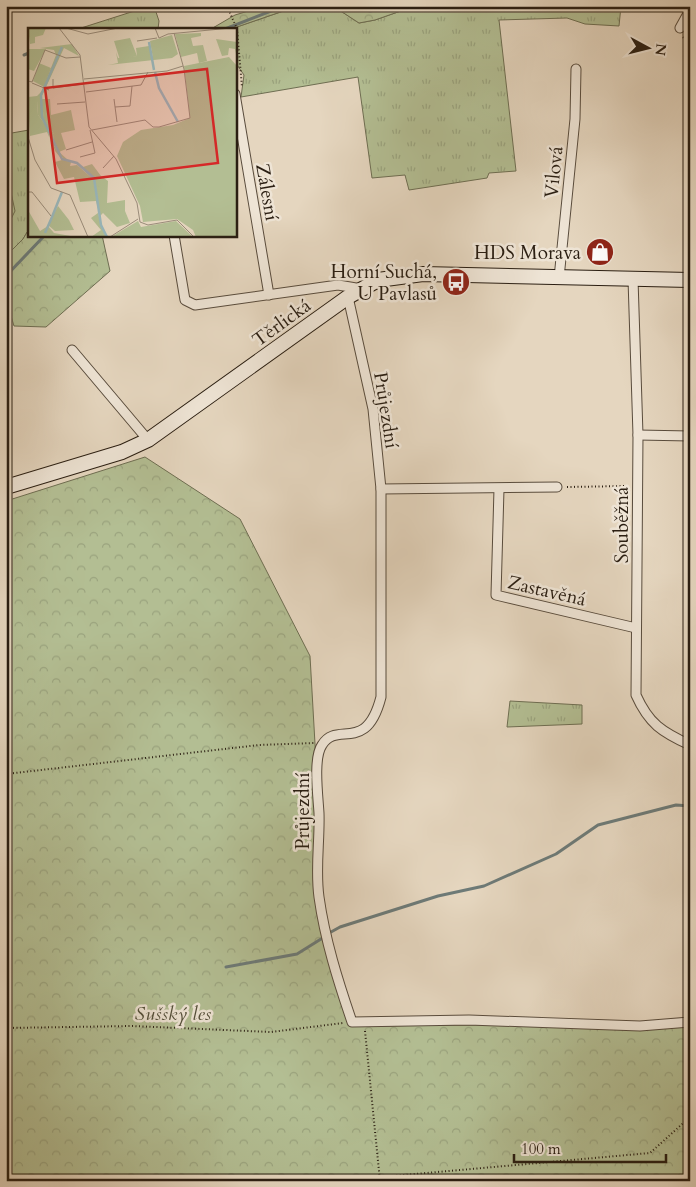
<svg xmlns="http://www.w3.org/2000/svg" width="696" height="1187" viewBox="0 0 696 1187" font-family="Cardo,serif">
  <defs>
    <pattern id="grass-tufts" width="24" height="20" patternUnits="userSpaceOnUse" patternTransform="scale(1.25)"><rect width="24" height="20" fill="#b3be93"/><path d="M3 7l-1-3M5 7V3M7 7l1-3M15 17l-1-3M17 17v-4M19 17l1-3" fill="none" stroke="#9aa37e"/></pattern>
    <pattern id="forest-crowns" width="20" height="18" patternUnits="userSpaceOnUse" patternTransform="scale(1.25)"><rect width="20" height="18" fill="#b3be93"/><path d="M2 6a3 3 0 1 1 6 0M12 15a3 3 0 1 1 6 0" fill="none" stroke="#9aa37e"/></pattern>
  </defs>
  <rect width="100%" height="100%" fill="#e5d6bf"/>
  <filter id="stains"><feTurbulence type="fractalNoise" baseFrequency=".004" numOctaves="4"/><feColorMatrix values="0 0 0 0 .2 0 0 0 0 .09 0 0 0 0 .02 0 0 0 .5 -.17"/></filter>
  <radialGradient id="worn" r=".72"><stop offset=".6" stop-color="#630" stop-opacity="0"/><stop offset="1" stop-color="#630" stop-opacity=".3"/></radialGradient>
  <!-- grass -->
  <g fill="url(#grass-tufts)" stroke="#6e6e52">
    <path d="M 150,6 L 154,6 L 159,21 L 158,29 L 78,29 Z"/>
    <path d="M 298,6 L 333,6 L 359,23 L 375,20 L 415,6 L 621,6 L 619,26 L 585,24 L 567,18 L 499,20 L 516,171 L 489,173 L 487,178 L 409,190 L 405,175 L 372,178 L 358,77 L 241,97 L 244,75 L 235,62 L 235,29 L 231,29 Z"/>
    <path d="M 29,130 L 29,229 L 23,239 L 6,256 L 6,134 Z"/>
    <path d="M 510,701 L 582,705 L 582,724 L 507,727 Z"/>
  </g>
  <!-- forest -->
  <g fill="url(#forest-crowns)" stroke="#6e6e52">
    <path d="M 265,6 L 298,6 L 231,29 L 211,29 L 235,15 Z"/>
    <path d="M 333,6 L 415,6 L 375,20 L 359,23 Z"/>
    <path d="M 6,169 L 15,211 L 6,229 Z"/>
    <path d="M 29,229 L 29,235 L 102,235 L 110,271 L 46,327 L 14,326 L 6,299 L 6,256 L 23,239 Z"/>
    <path d="M 145,457 L 240,519 L 310,656 L 319,814 L 319,895 L 352,1022 L 360,1026 L 548,1024 L 690,1026 L 690,1181 L 6,1181 L 6,501 Z"/>
  </g>
  <g fill="none" stroke-linecap="round" stroke-linejoin="round">
    <!-- stream -->
    <g stroke="#6d7a77" stroke-width="3">
      <path d="M 356,6 L 370,11 L 393,6"/>
      <path d="M 225,29 L 284,6"/>
      <path d="M 24,55 L 29,53"/>
      <path d="M 6,276 L 45,235"/>
      <path d="M 331,932 L 340,927 L 438,896 L 484,886 L 556,854 L 598,825 L 676,805 L 690,806"/>
      <path d="M 226,967 L 297,954 L 321,939"/>
    </g>
    <defs>
      <g id="minor">
        <path d="M 680,28 L 690,10"/>
        <path d="M 235,94 L 269,295"/>
        <path d="M 174,235 L 185,300 L 195,305 L 338,285 L 362,289"/>
        <path d="M 559,278 L 575,119 L 576,69"/>
        <path d="M 633,279 L 638,435 L 636,695 C 649,724 662,732 690,745"/>
        <path d="M 348,297 L 373,409 L 381,489 L 381,697 C 366,755 337,720 322,745 C 313,758 318,796 319,813 C 320,840 315,869 319,897 C 325,940 338,981 352,1022 L 469,1020 L 640,1026 L 690,1022"/>
        <path d="M 72,350 L 148,440"/>
        <path d="M 638,435 L 690,436"/>
        <path d="M 381,489 L 557,487"/>
        <path d="M 499,489 L 496,595 L 636,628"/>
      </g>
      <path id="secondary" d="M 6,487 L 122,452 L 148,440 L 348,297 L 378,280 L 423,274 L 690,280"/>
    </defs>
    <!-- minor casing -->
    <use href="#minor" stroke="#594c3d" stroke-width="11"/>
    <!-- secondary casing -->
    <use href="#secondary" stroke="#2a1e12" stroke-width="16"/>
    <!-- path -->
    <g stroke="#2a1e12" stroke-width="2" stroke-dasharray="1 2.5" stroke-linecap="butt">
      <path d="M 227,6 L 237,29 L 242,87"/>
      <path d="M 683,37 L 689,44 L 690,50"/>
      <path d="M 567,487 L 627,486"/>
      <path d="M 6,774 L 259,745 L 314,743"/>
      <path d="M 6,1028 L 132,1026 L 271,1032 L 343,1023"/>
      <path d="M 365,1031 L 380,1181"/>
      <path d="M 337,1181 L 650,1153 L 690,1117"/>
    </g>
    <!-- minor -->
    <use href="#minor" stroke="#eee4d5" stroke-width="9"/>
    <!-- secondary -->
    <use href="#secondary" stroke="#eee4d5" stroke-width="14"/>
  </g>
  <!-- icons -->
  <defs>
    <symbol id="shop-disc" viewBox="-11 -11 22 22"><circle r="9.5" fill="#8f2418" stroke="#eee4d5"/><path d="M-5-2.5h2.3a2.7 3.5 0 0 1 5.4 0H5L5.5 6h-11ZM-1.5-2.5h3a1.5 2.3 0 0 0-3 0Z" fill="#fff"/></symbol>
    <symbol id="bus-disc" viewBox="-11 -11 22 22"><circle r="9.5" fill="#8f2418" stroke="#eee4d5"/><path d="M-5-6H5V4H4V6H2V4H-2V6H-4V4H-5ZM-3.5-4V0h7V-4ZM-3.5 1.2v1.5H-2V1.2ZM2 1.2v1.5H3.5V1.2Z" fill="#fff"/></symbol>
  </defs>
  <g fill-rule="evenodd">
    <use href="#shop-disc" x="584" y="236" width="32" height="32"/>
    <use href="#bus-disc" x="440" y="266" width="32" height="32"/>
  </g>
  <g text-anchor="middle" stroke-width="5" stroke-linejoin="round" paint-order="stroke">
    <!-- street labels -->
    <g font-size="19" fill="#2a1e12" stroke="#eee4d5">
      <text transform="translate(553 172) rotate(-84)" y="7">Vilová</text>
      <text transform="translate(268 192) rotate(80)" y="7">Zálesní</text>
      <text transform="translate(281 322) rotate(-36)" y="7">Těrlická</text>
      <text transform="translate(387 410) rotate(81)" y="7">Průjezdní</text>
      <text transform="translate(621 525) rotate(-90)" y="7">Souběžná</text>
      <text transform="translate(547 590) rotate(13)" y="7">Zastavěná</text>
      <text transform="translate(302 811) rotate(-90)" y="7">Průjezdní</text>
    </g>
    <!-- poi labels -->
    <g font-size="19" fill="#2a1e12" stroke="#eee4d5" text-anchor="end">
      <text x="581" y="259">HDS Morava</text>
      <text x="437" y="278">Horní Suchá,<tspan x="437" dy="22">U Pavlasů</tspan></text>
    </g>
    <!-- park labels -->
    <g font-size="19" font-style="italic" fill="#534e39" stroke="#eee4d5">
      <text x="173" y="1020">Sušský les</text>
    </g>
  </g>
  <!-- overview -->
  <g transform="translate(28 28)">
    <rect width="209" height="209" fill="#e5d6bf"/>
    <path d="M 0,0 L 18,0 L 15,7 L 7,9 L 7,15 L 2,16 ZM 173,5 L 173,8 L 163,10 L 165,18 L 175,17 L 179,33 L 171,35 L 169,25 L 153,29 L 147,6 ZM 144,7 L 150,26 L 144,30 L 80,37 L 90,35 L 88,24 L 90,30 L 109,28 L 108,20 L 121,18 L 125,30 L 122,13 ZM 188,11 L 209,14 L 209,30 L 207,21 L 201,20 L 200,27 L 194,28 ZM 0,21 L 18,21 L 6,43 L 0,41 ZM 11,35 L 23,40 L 16,59 L 5,53 ZM 13,71 L 22,71 L 23,87 L 43,82 L 47,102 L 33,105 L 38,121 L 31,124 L 41,133 L 37,133 L 25,116 L 26,106 L 16,90 ZM 0,73 L 9,73 L 10,87 L 19,99 L 22,111 L 19,104 L 2,108 ZM 34,132 L 43,134 L 42,138 L 49,137 L 65,151 L 73,148 L 80,153 L 79,175 L 97,172 L 97,183 L 102,195 L 89,199 L 75,185 L 72,188 L 68,173 L 52,174 L 46,149 L 36,151 L 27,134 ZM 30,178 L 41,192 L 46,202 L 27,203 L 20,197 Z" fill="#b3be93"/>
    <path d="M 102,10 L 109,28 L 92,32 L 86,13 ZM 44,16 L 51,28 L 36,20 L 13,70 L 16,89 L 26,106 L 25,116 L 36,133 L 43,133 L 36,134 L 27,123 L 19,99 L 10,87 L 9,73 L 0,73 L 0,69 L 9,68 L 14,63 L 28,27 L 26,22 L 12,20 ZM 201,29 L 209,38 L 209,209 L 168,209 L 165,202 L 149,191 L 115,194 L 112,178 L 89,128 L 95,114 L 113,102 L 145,97 L 162,90 L 156,38 ZM 48,135 L 55,139 L 64,136 L 73,148 L 65,151 ZM 64,155 L 73,159 L 74,164 L 66,173 L 65,170 L 57,168 ZM 0,182 L 12,203 L 20,198 L 26,205 L 48,209 L 0,209 ZM 70,185 L 73,197 L 80,209 L 63,209 L 73,202 L 63,190 ZM 110,193 L 113,199 L 148,193 L 165,209 L 83,209 Z" fill="#b3be93"/>
    <path fill="none" stroke="#99b7bb" stroke-width="2.5" d="M 121,14 L 126,42M 34,19 L 13,67 L 14,89 L 34,131 L 49,135 L 66,150 L 73,197 L 79,209M 127,44 L 131,60 L 150,94M 24,189 L 34,164M 17,205 L 24,189"/>
    <path fill="none" stroke="#9a8c7a" stroke-width="1" d="M 31,0 L 52,27 L 61,99 L 88,131 L 109,175 L 112,194 L 120,197 L 149,192 L 166,209M 38,0 L 60,6 L 90,0M 127,0 L 131,10 L 140,6 L 203,0M 109,13 L 129,10M 25,51 L 25,60 L 55,56M 56,51 L 139,43 L 155,38M 0,53 L 4,54 L 17,22 L 38,30 L 52,29M 4,55 L 21,62M 58,64 L 113,57 L 120,44M 86,71 L 89,94M 29,76 L 57,74M 87,79 L 102,78 L 104,58M 64,102 L 117,92 L 125,99 L 131,99 L 162,90 L 156,41 L 146,5M 0,109 L 7,132 L 23,160 L 42,167 L 60,209M 38,122 L 64,114M 52,129 L 67,125 L 62,102M 75,140 L 86,128M 0,164 L 4,164 L 23,188M 82,209 L 110,191"/>
    <path fill="#d62828" fill-opacity="0.15" stroke="#d62828" stroke-width="2.5" d="M 179,41 L 190,135 L 29,155 L 17,60 Z"/>
    <rect width="209" height="209" fill="none" stroke="#2a1e12" stroke-width="2.5"/>
  </g>
  <!-- margin -->
  <rect width="696" height="1187" fill="none" stroke="#e5d6bf" stroke-width="25"/>
  <rect x="8" y="8" width="681" height="1172" fill="none" stroke="#2a1e12" stroke-width="2.5"/>
  <rect x="12" y="12" width="671" height="1162" fill="none" stroke="#2a1e12"/>
  <!-- north arrow -->
  <g transform="translate(648 48) rotate(97)" stroke="#eee4d5" stroke-width="4" paint-order="stroke">
  <path d="M0-4L9 19L0 12L-9 19Z" fill="#2a1e12"/>
  <text y="-8" font-size="14" font-weight="bold" text-anchor="middle" fill="#2a1e12">N</text>
  </g>
  <!-- scale -->
  <path d="M514 1154v8h152v-8" fill="none" stroke="#2a1e12" stroke-width="2.5"/>
  <text x="521" y="1154" font-size="15" fill="#2a1e12" stroke="#eee4d5" stroke-width="4" paint-order="stroke">100 m</text>
  <rect width="100%" height="100%" filter="url(#stains)"/>
  <rect width="100%" height="100%" fill="url(#worn)"/>
</svg>
